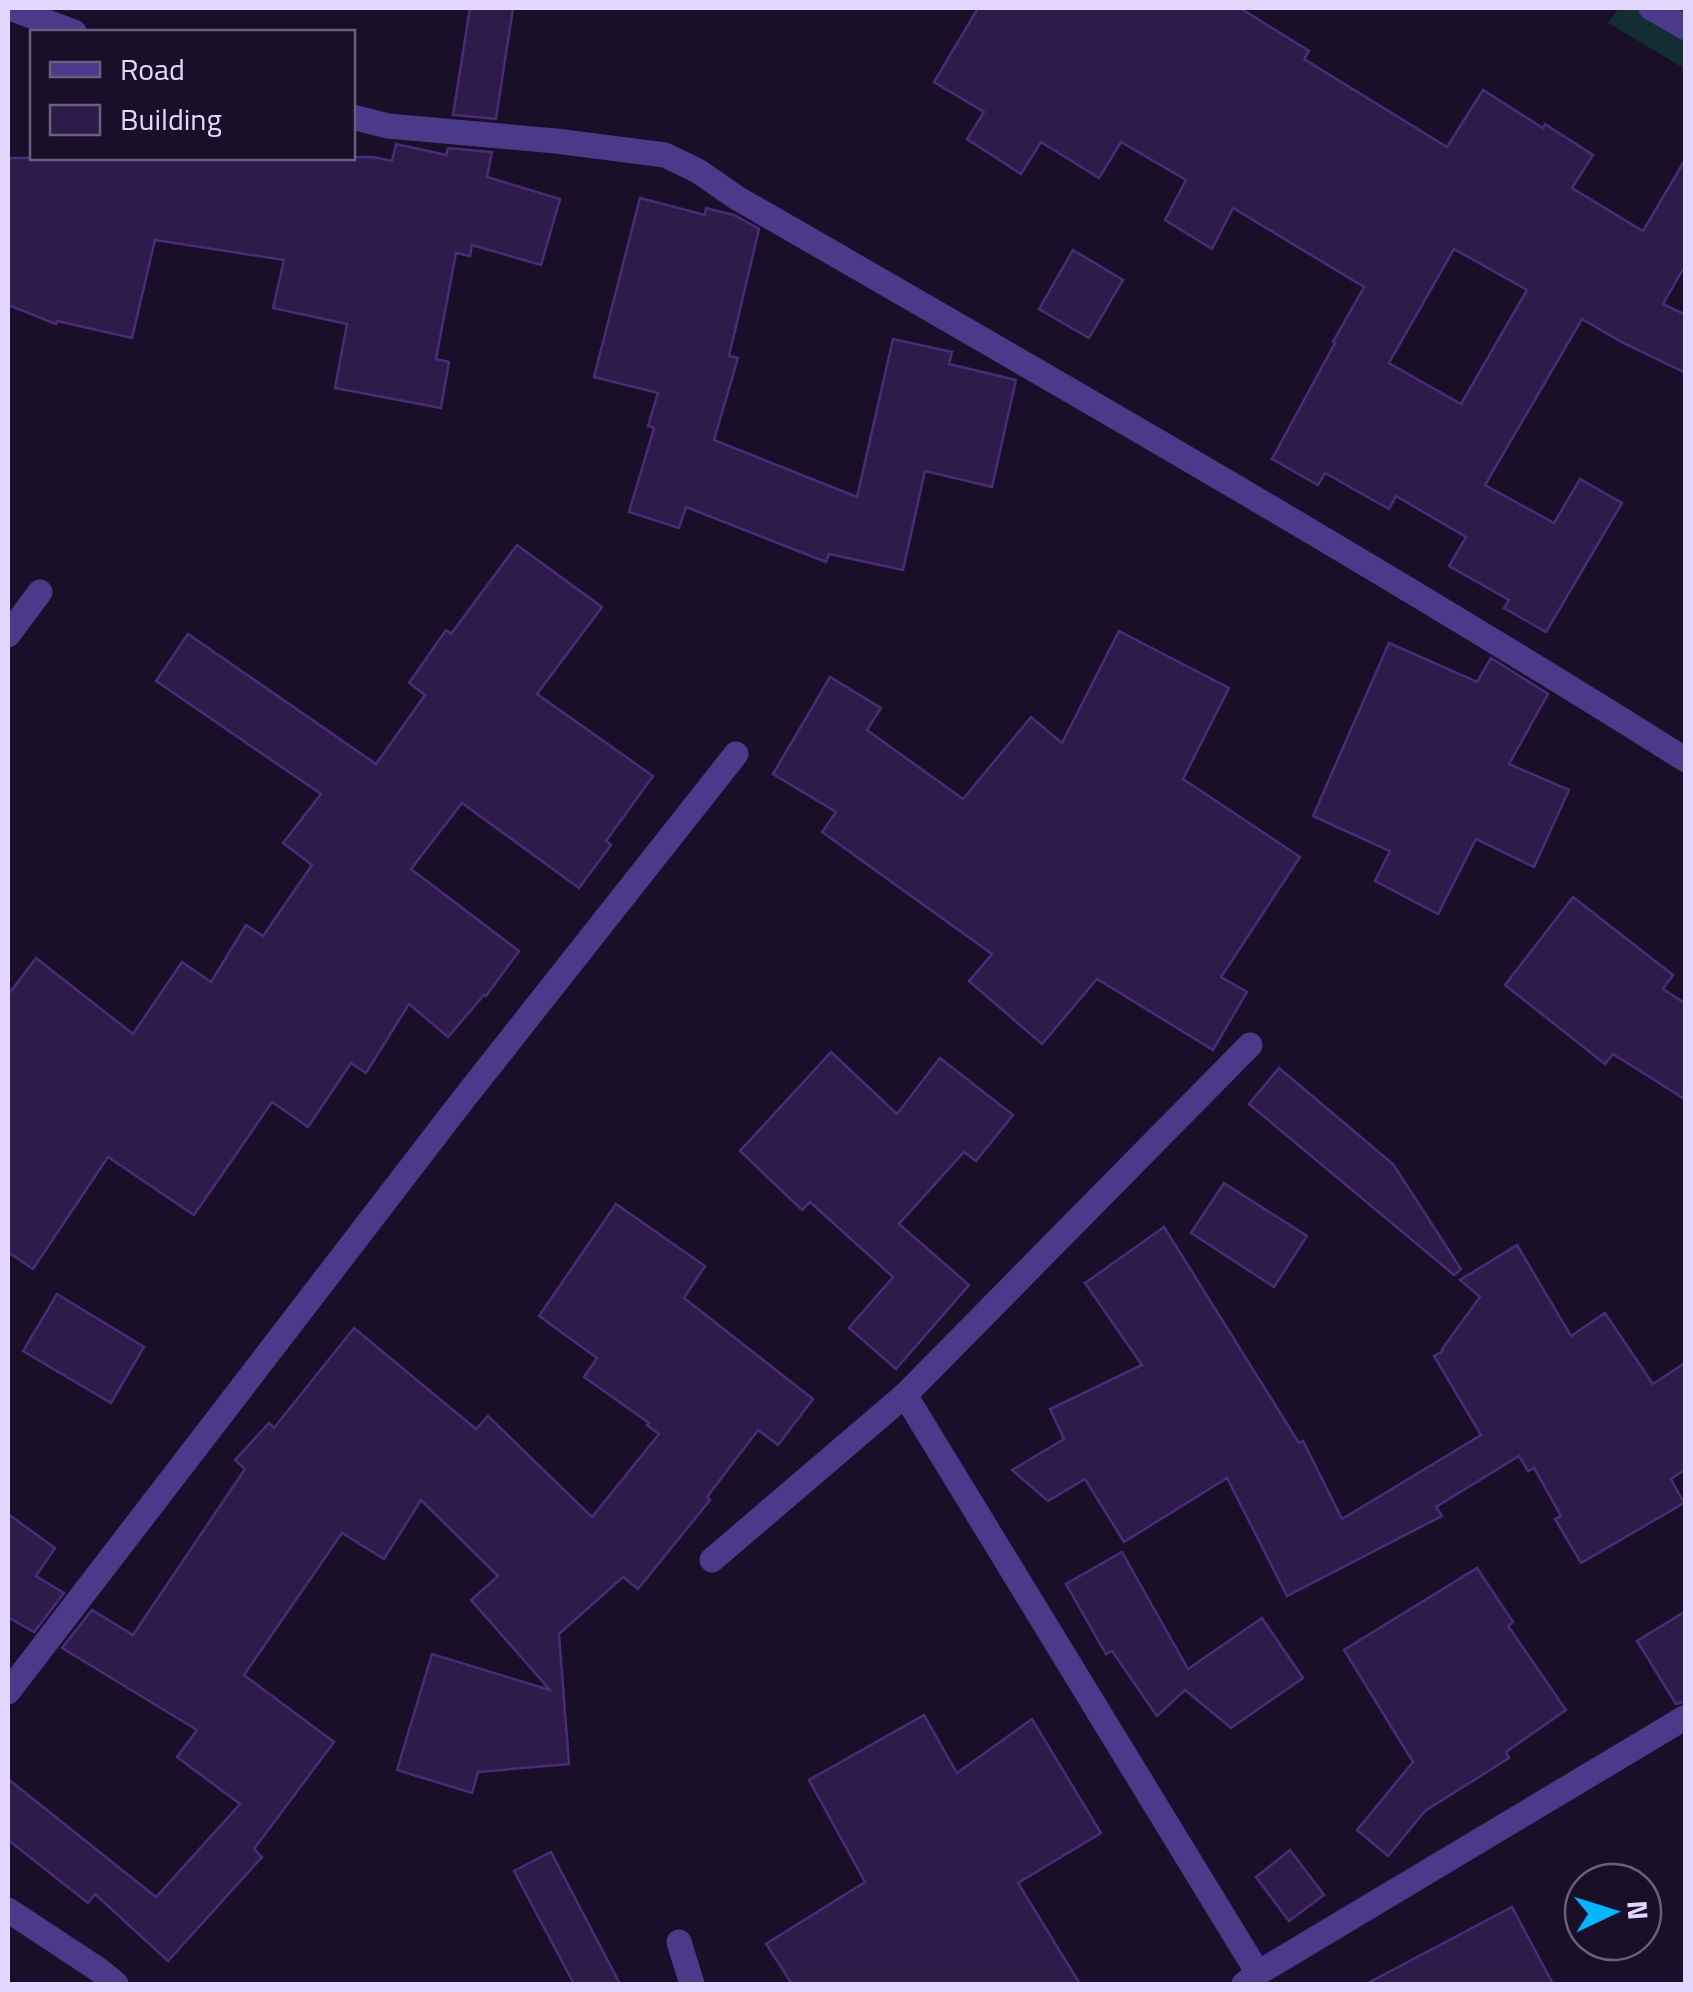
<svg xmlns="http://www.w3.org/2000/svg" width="1693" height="1992" viewBox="0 0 1693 1992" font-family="'Titillium Web',sans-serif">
  <rect width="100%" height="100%" fill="#190f29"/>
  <!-- green -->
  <path fill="#122e33" d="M 1619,8 L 1685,8 L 1685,69 L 1608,23 Z"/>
  <!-- building -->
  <g fill="#2e1b4a" stroke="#492c77" stroke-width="2.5" fill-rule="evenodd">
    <path d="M 470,8 L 513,8 L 496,119 L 453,115 Z"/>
    <path d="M 978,8 L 1240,8 L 1309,51 L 1304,59 L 1447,147 L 1483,90 L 1543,128 L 1545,124 L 1593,155 L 1572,188 L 1643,231 L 1686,158 L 1686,264 L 1663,304 L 1686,315 L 1686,373 L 1623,343 L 1582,319 L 1485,485 L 1554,523 L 1580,479 L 1622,503 L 1546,632 L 1504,608 L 1509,600 L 1449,566 L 1466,537 L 1396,496 L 1389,509 L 1325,473 L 1318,485 L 1272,459 L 1335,343 L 1333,342 L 1364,287 L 1233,208 L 1212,249 L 1165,220 L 1186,180 L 1121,142 L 1099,178 L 1041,142 L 1021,174 L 967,139 L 984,112 L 934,82 ZM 1454,249 L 1527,290 L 1461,404 L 1389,363 Z"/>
    <path d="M 396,144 L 446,155 L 448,148 L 492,152 L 487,177 L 560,199 L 541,265 L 472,245 L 470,256 L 456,253 L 436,359 L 449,362 L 441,408 L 335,388 L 347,324 L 273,308 L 284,260 L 155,240 L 132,338 L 57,321 L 56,324 L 8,305 L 8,158 L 373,157 L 392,161 Z"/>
    <path d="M 640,198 L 705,215 L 706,208 L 734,215 L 759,229 L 729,356 L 738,358 L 714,440 L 857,497 L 893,339 L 952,352 L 949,364 L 1016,380 L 992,487 L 925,471 L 903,570 L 829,554 L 826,562 L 686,507 L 679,528 L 629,512 L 654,428 L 648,426 L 658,393 L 594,377 Z"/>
    <path d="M 1073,250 L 1123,280 L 1089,338 L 1039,309 Z"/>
    <path d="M 517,545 L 602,607 L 537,694 L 653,776 L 606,841 L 611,845 L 579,888 L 462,803 L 411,869 L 519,951 L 486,996 L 484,995 L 448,1037 L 409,1004 L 366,1073 L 351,1063 L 308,1127 L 272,1102 L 194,1215 L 108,1157 L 33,1269 L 8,1252 L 8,995 L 36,958 L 133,1034 L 182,962 L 211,982 L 246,925 L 263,936 L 312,865 L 283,843 L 321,794 L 156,681 L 188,634 L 376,764 L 425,695 L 409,683 L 446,630 L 451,634 Z"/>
    <path d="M 1119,631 L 1229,688 L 1183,779 L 1300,857 L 1221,977 L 1247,992 L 1213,1050 L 1097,979 L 1042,1044 L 969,981 L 992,954 L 822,832 L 836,812 L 773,774 L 830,677 L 881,708 L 867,730 L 963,799 L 1031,717 L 1062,743 Z"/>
    <path d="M 1389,643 L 1477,682 L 1491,658 L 1548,694 L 1509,764 L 1569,790 L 1534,867 L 1476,839 L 1438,914 L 1375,881 L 1390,851 L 1313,816 Z"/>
    <path d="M 1573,897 L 1673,975 L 1663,989 L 1686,1004 L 1686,1100 L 1613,1054 L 1605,1064 L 1505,985 Z"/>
    <path d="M 831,1052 L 897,1114 L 940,1058 L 1013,1115 L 976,1161 L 964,1152 L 899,1224 L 969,1285 L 896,1369 L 849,1328 L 893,1277 L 810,1202 L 802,1210 L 740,1151 Z"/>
    <path d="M 1279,1068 L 1393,1164 L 1461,1269 L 1454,1275 L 1249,1104 Z"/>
    <path d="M 1224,1183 L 1307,1236 L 1274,1287 L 1191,1233 Z"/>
    <path d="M 616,1204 L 705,1266 L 684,1298 L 813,1399 L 778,1445 L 758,1430 L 707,1497 L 710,1500 L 638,1589 L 623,1577 L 559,1634 L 569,1764 L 478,1772 L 472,1793 L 397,1770 L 432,1654 L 550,1690 L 471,1600 L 498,1576 L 421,1500 L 384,1559 L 342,1533 L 244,1675 L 334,1742 L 254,1849 L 262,1857 L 168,1961 L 95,1894 L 88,1903 L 8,1840 L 8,1779 L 156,1897 L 240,1804 L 177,1757 L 197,1730 L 62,1648 L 92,1610 L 133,1635 L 245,1469 L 235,1460 L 269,1423 L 274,1428 L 354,1328 L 476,1429 L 488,1416 L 592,1517 L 659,1434 L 647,1425 L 649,1423 L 584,1377 L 597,1358 L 539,1316 Z"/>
    <path d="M 1164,1227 L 1299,1443 L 1303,1441 L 1342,1519 L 1481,1435 L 1434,1356 L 1443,1351 L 1442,1349 L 1480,1297 L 1460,1280 L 1517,1245 L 1571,1336 L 1605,1313 L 1653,1384 L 1686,1362 L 1686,1469 L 1671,1479 L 1684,1503 L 1581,1563 L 1555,1519 L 1561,1516 L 1534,1468 L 1528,1471 L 1519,1456 L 1436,1507 L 1442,1516 L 1287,1596 L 1227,1478 L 1124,1542 L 1085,1479 L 1048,1501 L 1012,1470 L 1064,1439 L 1050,1409 L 1142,1365 L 1085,1283 Z"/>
    <path d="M 57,1294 L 144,1347 L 111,1403 L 23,1351 Z"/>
    <path d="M 8,1514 L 55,1548 L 36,1576 L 64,1593 L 34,1632 L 8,1617 Z"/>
    <path d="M 1122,1552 L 1188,1669 L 1262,1618 L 1303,1678 L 1231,1728 L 1185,1690 L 1157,1716 L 1112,1651 L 1106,1654 L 1066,1584 Z"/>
    <path d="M 1477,1568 L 1513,1622 L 1508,1626 L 1566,1710 L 1506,1752 L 1509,1758 L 1425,1811 L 1388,1856 L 1357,1830 L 1413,1762 L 1344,1650 Z"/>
    <path d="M 1686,1611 L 1686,1701 L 1676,1704 L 1637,1641 Z"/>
    <path d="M 924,1715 L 957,1773 L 1032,1719 L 1101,1833 L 1018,1883 L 1080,1984 L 792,1984 L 766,1944 L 865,1882 L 809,1780 Z"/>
    <path d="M 1290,1850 L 1324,1895 L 1289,1921 L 1256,1877 Z"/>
    <path d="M 551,1852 L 620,1984 L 574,1984 L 514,1871 Z"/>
    <path d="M 1512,1907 L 1553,1984 L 1366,1984 Z"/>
  </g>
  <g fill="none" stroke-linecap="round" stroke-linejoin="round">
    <!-- minor -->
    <g stroke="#4b3989" stroke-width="25">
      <path d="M 10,8 L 74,32"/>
      <path d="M 1651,8 L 1686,28"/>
      <path d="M 352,117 L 388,126 L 556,141 L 665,155 L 698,171 L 737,198 C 1055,381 1374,564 1686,760"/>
      <path d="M 8,635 L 40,592"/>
      <path d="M 905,1395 L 1258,1973"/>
      <path d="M 712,1560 L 905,1395 L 1250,1045"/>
      <path d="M 8,1692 L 462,1101 L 736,754"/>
      <path d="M 8,1910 L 99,1970 L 116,1984"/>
      <path d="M 679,1942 L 692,1984"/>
      <path d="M 1244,1984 L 1258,1973 L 1686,1717"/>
    </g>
  </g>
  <!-- border -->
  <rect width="1693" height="1992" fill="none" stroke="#e3d7ff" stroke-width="20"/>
  <!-- legend -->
  <rect x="30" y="30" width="325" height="130" fill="#190f29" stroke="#6a5f7f" stroke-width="2.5"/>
  <rect x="50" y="62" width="50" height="15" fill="#4b3989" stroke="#6a5f7f" stroke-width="2.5"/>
  <text x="120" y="80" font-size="30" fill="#e3d7ff">Road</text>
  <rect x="50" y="105" width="50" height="30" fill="#2e1b4a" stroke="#6a5f7f" stroke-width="2.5"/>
  <text x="120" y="130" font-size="30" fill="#e3d7ff">Building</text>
  <!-- north arrow -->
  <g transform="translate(1613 1912) rotate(86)"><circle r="48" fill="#190f29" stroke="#6a5f7f" stroke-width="2.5"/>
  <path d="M0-8L18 38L0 25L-18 38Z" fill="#03b5ff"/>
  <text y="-15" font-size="28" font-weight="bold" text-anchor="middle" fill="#e3d7ff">N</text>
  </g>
</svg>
